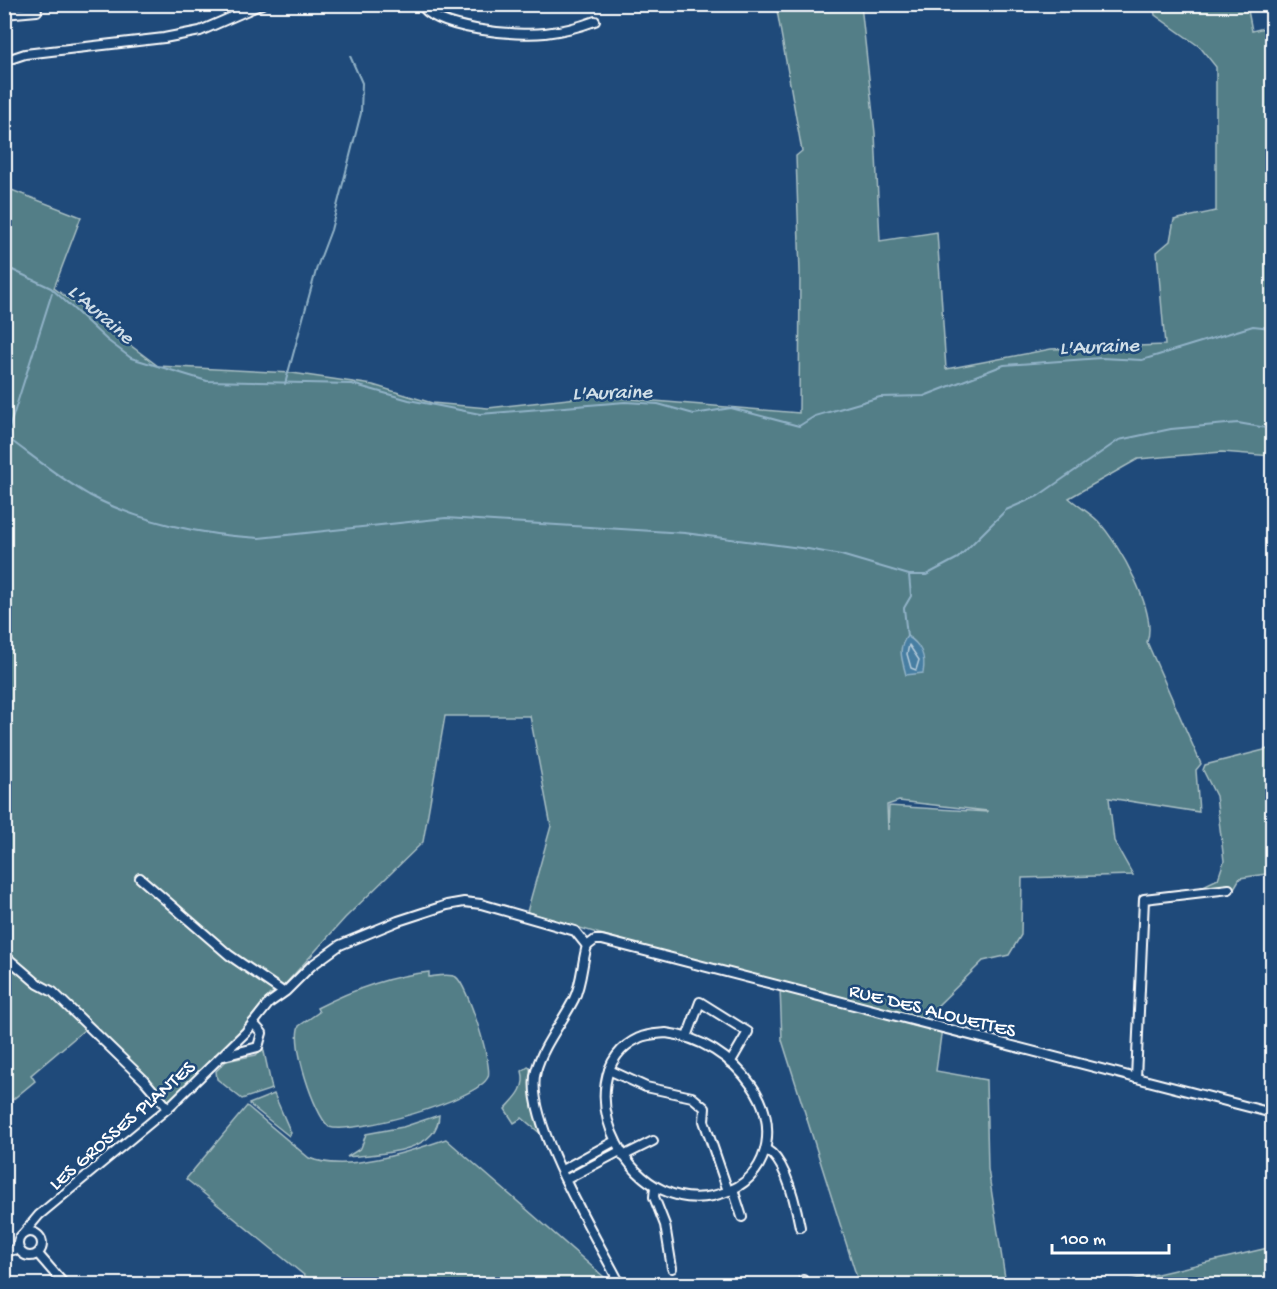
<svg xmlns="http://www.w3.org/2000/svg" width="1277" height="1289" viewBox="0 0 1277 1289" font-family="'Gochi Hand',sans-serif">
  <rect width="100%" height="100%" fill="#1f4a7a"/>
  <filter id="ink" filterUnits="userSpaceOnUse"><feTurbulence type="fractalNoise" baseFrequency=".0167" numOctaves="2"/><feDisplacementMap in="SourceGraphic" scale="12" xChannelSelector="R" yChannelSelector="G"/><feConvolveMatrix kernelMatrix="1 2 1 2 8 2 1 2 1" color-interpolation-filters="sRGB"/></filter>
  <g filter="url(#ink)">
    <!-- green -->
    <g fill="#527e87" stroke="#a8bec3" stroke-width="1.5" fill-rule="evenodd">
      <path d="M 776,5 L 861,5 L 875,133 L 880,241 L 937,232 L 946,369 L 1051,349 L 1165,345 L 1157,252 L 1170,241 L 1174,220 L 1216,211 L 1216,67 L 1200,47 L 1155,15 L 1153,5 L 1247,5 L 1252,31 L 1272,26 L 1272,456 L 1222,452 L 1138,459 L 1069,498 C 1078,506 1090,513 1098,521 C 1119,544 1158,612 1147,642 L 1201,764 L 1196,770 L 1199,812 L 1109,798 L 1114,841 L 1133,875 L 1022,878 L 1021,935 L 1009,955 L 983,961 L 921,1022 L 942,1028 L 936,1071 L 986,1080 L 988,1169 L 1006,1284 L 859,1284 L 782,1040 L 780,988 L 527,912 L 551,826 L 530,716 L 445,716 L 423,842 L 345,918 L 280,990 L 270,994 L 175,1110 L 90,1025 L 31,1075 L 35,1081 L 5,1106 L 4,187 L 81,217 L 54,288 L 158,366 L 292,373 L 373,385 L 432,403 L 488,408 L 595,396 L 799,413 L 800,272 L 796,156 L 802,151 ZM 899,801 L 987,811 L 987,812 L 889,806 L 888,830 L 887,805 Z"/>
      <path d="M 1272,748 L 1272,873 L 1240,878 L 1233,890 L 1199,893 L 1201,887 L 1218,879 L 1224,861 L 1216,796 L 1203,770 L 1205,765 Z"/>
      <path d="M 429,972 L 429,977 C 437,976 449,973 456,977 C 467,984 493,1065 488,1077 C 478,1100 353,1135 329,1127 C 314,1114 291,1043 299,1026 L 319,1012 L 317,1008 C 352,990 389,976 429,972 Z"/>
      <path d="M 263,1047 L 272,1089 L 242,1099 L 217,1079 L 216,1071 L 226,1061 L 256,1055 Z"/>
      <path d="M 528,1067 L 530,1068 L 532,1097 L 542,1135 L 522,1118 L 514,1123 L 505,1109 C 515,1098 527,1088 522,1071 Z"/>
      <path d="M 274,1094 L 291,1133 L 289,1136 L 249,1104 Z"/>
      <path d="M 247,1106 L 309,1158 C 346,1173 409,1152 446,1139 L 612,1284 L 315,1284 L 186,1179 Z"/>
      <path d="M 439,1115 C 438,1154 376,1154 347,1157 L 361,1148 L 366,1134 L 403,1127 Z"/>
      <path d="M 1272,1247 L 1272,1284 L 1115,1284 Z"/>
    </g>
    <!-- water -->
    <path fill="#477ea2" stroke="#91b2c7" stroke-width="1.5" d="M 907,636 C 922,645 926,657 923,673 L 906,675 C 902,659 897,649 907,636 Z"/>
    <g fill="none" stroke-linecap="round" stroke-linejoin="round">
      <!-- shore -->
      <path stroke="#b5cbda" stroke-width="1.5" d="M 909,645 L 919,660 L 916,670 L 911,668 L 907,654 Z"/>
      <!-- stream -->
      <g stroke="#91b2c7" stroke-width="2">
        <path d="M 4,266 L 51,288 L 107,340 L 131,358 L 207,381 L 352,384 L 409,400 L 480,414 L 625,402 L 658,404 L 694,414 L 731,408 L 799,426 L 815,416 L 880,397 L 924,396 L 1004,365 L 1101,358 L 1142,360 L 1253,326 L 1272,328"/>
        <path d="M 52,293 L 7,435 L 9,439 C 35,458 61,479 89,495 C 139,522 202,535 259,538 L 446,518 L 685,533 L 808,549 L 841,555 L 909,575 L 926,575 L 958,558 L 1006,510 L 1038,496 L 1119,440 L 1171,429 L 1238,423 L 1272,429"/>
        <path d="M 285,384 L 317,267 L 331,230 L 361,113 L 362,83 L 350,56"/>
        <path d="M 907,636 L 904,608 L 911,596 L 909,575"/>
      </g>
      <defs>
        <g id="minor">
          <path d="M 421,4 C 434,30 518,36 545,33 C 563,31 579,27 595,21"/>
          <path d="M 4,14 L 37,11"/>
          <path d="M 4,61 L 25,54 L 164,38 L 200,31 L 262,4"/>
          <path d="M 140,878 L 229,955 L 283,992"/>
          <path d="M 587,946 L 595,940 L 602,940 L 1272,1113"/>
          <path d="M 587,946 C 582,962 582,983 574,999 C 562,1023 543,1045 536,1071 C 523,1119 597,1239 620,1284"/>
          <path d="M 4,955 L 38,984 L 53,992 L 144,1080 L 168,1108"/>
          <path d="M 666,1033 C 700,1037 732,1057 752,1086 C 777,1120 772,1172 731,1190 C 629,1234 560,1074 639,1038 C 647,1034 657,1034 666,1033 Z"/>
          <path d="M 687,1037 L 700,1002 L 748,1032 L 730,1063"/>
          <path d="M 224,1056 L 258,1047 L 262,1033 L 253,1023"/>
          <path d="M 609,1070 L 646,1087 L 692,1097 L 705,1108 L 704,1121 L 728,1191"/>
          <path d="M 1136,1078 L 1144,899 L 1229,889"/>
          <path d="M 767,1150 C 786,1161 796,1206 800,1227"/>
          <path d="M 623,1156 L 653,1141"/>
          <path d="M 562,1170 L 615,1141"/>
          <path d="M 567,1179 L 620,1151"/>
          <path d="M 655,1187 L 654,1197 L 665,1225 L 672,1268"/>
          <path d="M 733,1189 L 742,1217"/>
          <circle cx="30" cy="1244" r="12"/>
          <path d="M 23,1234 L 39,1215 L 168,1108 L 246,1032 L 269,1003 L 286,991 L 311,966 L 340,945 L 398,921 L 447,905 L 464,902 L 481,904 L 575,931 L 587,946"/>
          <path d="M 4,1252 L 18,1249"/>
          <path d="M 38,1254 L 64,1284"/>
          <path d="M 803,1280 L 804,1284"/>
        </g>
      </defs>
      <!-- minor casing -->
      <use href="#minor" stroke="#fff" stroke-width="12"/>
      <!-- minor -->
      <use href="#minor" stroke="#1f4a7a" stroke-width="8"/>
    </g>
  </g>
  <g text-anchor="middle" stroke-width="5" stroke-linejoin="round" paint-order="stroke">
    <!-- street labels -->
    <g font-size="20" fill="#fff" stroke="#1f4a7a">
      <text transform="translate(933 1009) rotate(14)" y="7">RUE DES ALOUETTES</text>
      <text transform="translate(121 1124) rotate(-41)" y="7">LES GROSSES PLANTES</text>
    </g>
    <!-- water labels -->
    <g font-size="21" font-style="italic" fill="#d1dfe8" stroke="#1f4a7a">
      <text transform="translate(102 313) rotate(41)" y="7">L'Auraine</text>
      <text transform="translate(1099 345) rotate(-2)" y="7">L'Auraine</text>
      <text transform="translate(612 391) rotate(-1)" y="7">L'Auraine</text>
    </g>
  </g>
  <!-- margin -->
  <rect width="1277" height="1289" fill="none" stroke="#1f4a7a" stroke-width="24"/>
  <rect x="12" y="12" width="1253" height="1265" fill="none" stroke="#fff" stroke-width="2" filter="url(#ink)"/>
  <!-- scale -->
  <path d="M1052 1244v9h117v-9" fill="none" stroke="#ffffff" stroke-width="3"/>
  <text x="1061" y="1244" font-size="18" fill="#ffffff" stroke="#1f4a7a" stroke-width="4.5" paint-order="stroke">100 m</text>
</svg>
